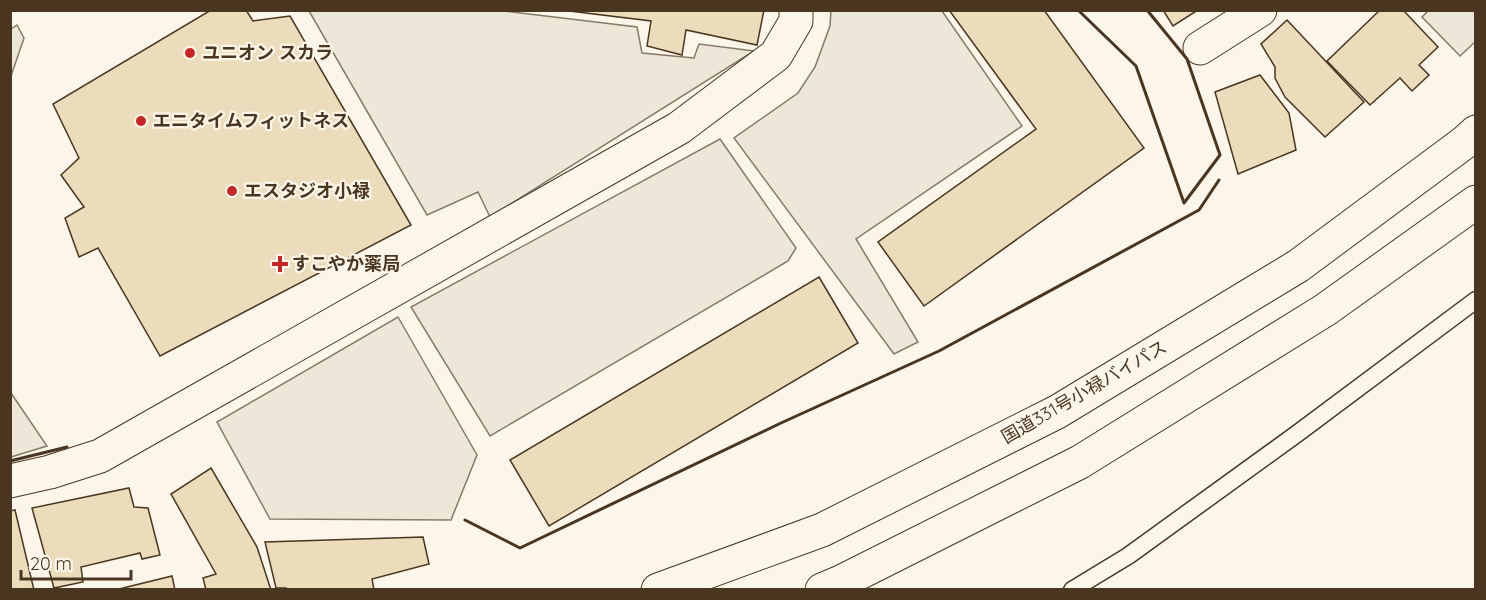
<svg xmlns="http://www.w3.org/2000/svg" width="1486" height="600" viewBox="0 0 1486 600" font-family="Quicksand,'Noto Sans JP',sans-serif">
  <rect width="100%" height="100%" fill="#fbf6e9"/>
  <!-- green -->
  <path fill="#ede6d9" stroke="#887966" stroke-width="1.5" d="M 11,393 L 47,446 L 11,457 L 10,457 Z"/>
  <!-- parking -->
  <g fill="#ede7d9" stroke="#887966" stroke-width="1.5">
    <path d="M 831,10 L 942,11 L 1022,126 L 856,239 L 918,342 L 894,354 L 734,138 L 798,93 L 815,67 L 830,26 Z"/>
    <path d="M 309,11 L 504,11 L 637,27 L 642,53 L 694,58 L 699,44 L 754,51 L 490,217 L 478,192 L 427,215 Z"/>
    <path d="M 1428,11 L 1475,11 L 1475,42 L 1460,56 L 1422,17 Z"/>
    <path d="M 17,25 L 24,38 L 11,76 L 11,29 Z"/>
    <path d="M 720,139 L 796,248 L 788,261 L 490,436 L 411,307 Z"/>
    <path d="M 398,317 L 477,455 L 451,520 L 270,519 L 217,422 Z"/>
  </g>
  <!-- building -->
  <g fill="#ecdcbc" stroke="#4a3520" stroke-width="1.5">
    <path d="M 211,10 L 246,10 L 253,21 L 290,16 L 411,225 L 160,356 L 98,248 L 79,257 L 65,218 L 84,207 L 61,175 L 79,158 L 53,104 Z"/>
    <path d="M 561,10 L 764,10 L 757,45 L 686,30 L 682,55 L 647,46 L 651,21 Z"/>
    <path d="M 949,10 L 1044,10 L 1144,148 L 924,306 L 878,242 L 1036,129 Z"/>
    <path d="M 1163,10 L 1198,10 L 1173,26 Z"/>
    <path d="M 1380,10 L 1403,10 L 1438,47 L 1419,65 L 1429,75 L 1412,91 L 1400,78 L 1370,105 L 1327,61 Z"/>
    <path d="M 1287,20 L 1364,102 L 1325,137 L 1285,97 L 1275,78 L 1275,67 L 1261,44 Z"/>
    <path d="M 1260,75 L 1289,113 L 1296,150 L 1238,174 L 1215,92 Z"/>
    <path d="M 819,277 L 858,343 L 549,526 L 510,460 Z"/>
    <path d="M 211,468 L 257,547 L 271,590 L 206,590 L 203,578 L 216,574 L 171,494 Z"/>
    <path d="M 129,488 L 134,507 L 148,508 L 160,555 L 142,559 L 140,553 L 81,567 L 83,582 L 54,588 L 32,508 Z"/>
    <path d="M 15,510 L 34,590 L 10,590 L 10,511 Z"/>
    <path d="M 423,537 L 429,564 L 372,579 L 374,590 L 287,590 L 286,588 L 276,588 L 265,542 Z"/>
    <path d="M 172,576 L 175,590 L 115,590 Z"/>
  </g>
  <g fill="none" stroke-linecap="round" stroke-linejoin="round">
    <defs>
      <path id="lane" d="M 1072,590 L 1128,556 L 1298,433 L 1476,300"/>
      <g id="street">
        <path d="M 1200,48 L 1260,10"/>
        <path d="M 10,481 L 50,472 L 100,456 L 679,128 L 776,55 L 796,21 L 796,10"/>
      </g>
      <g id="highway">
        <path d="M 658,590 L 822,530 L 1057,412 L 1298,266 L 1465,142 L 1476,132"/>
        <path d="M 822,590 L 841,582 L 1080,462 L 1325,310 L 1476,202"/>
      </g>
    </defs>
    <!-- lane casing -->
    <use href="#lane" stroke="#4a3520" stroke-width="19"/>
    <!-- street casing -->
    <use href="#street" stroke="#4a3520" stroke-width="35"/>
    <!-- highway casing -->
    <use href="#highway" stroke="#4a3520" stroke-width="35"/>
    <!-- lane -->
    <use href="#lane" stroke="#fbf6e9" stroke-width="16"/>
    <!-- street -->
    <use href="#street" stroke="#fbf6e9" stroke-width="33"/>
    <!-- highway -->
    <use href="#highway" stroke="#fbf6e9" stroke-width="33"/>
    <!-- wall -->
    <g stroke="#4a3520" stroke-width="3">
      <path d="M 1078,10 L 1136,66 L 1184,203 L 1220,155 L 1187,59 L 1147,10"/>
      <path d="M 10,461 L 67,447"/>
      <path d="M 465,520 L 520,548 L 781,423 L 939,351 L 1199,210 L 1219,180"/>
    </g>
  </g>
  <!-- markers -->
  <g fill="#c62828" stroke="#fbf6e9" stroke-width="2">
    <circle cx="190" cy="53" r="6"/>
    <circle cx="141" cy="121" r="6"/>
    <circle cx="232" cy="191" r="6"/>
    <path d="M277 255h6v6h6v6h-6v6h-6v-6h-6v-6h6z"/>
  </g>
  <g text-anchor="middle" stroke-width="4.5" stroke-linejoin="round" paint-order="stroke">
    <!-- poi labels -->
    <g font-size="18" font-weight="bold" fill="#4a3520" stroke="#fbf6e9" text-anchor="start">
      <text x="202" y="59">ユニオン スカラ</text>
      <text x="153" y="127">エニタイムフィットネス</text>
      <text x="244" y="197">エスタジオ小禄</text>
      <text x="292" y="270">すこやか薬局</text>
    </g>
    <!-- street labels -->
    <g font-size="18" fill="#4a3520" stroke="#fbf6e9">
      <text transform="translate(1084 392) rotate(-30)" y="6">国道331号小禄バイパス</text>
    </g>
  </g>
  <!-- border -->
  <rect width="1486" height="600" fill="none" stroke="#4a3520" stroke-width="24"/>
  <!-- scale -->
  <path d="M21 570v9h110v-9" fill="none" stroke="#4a3520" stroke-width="3"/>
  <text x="30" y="570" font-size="18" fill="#4a3520" stroke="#fbf6e9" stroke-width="4.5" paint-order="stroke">20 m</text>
</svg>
